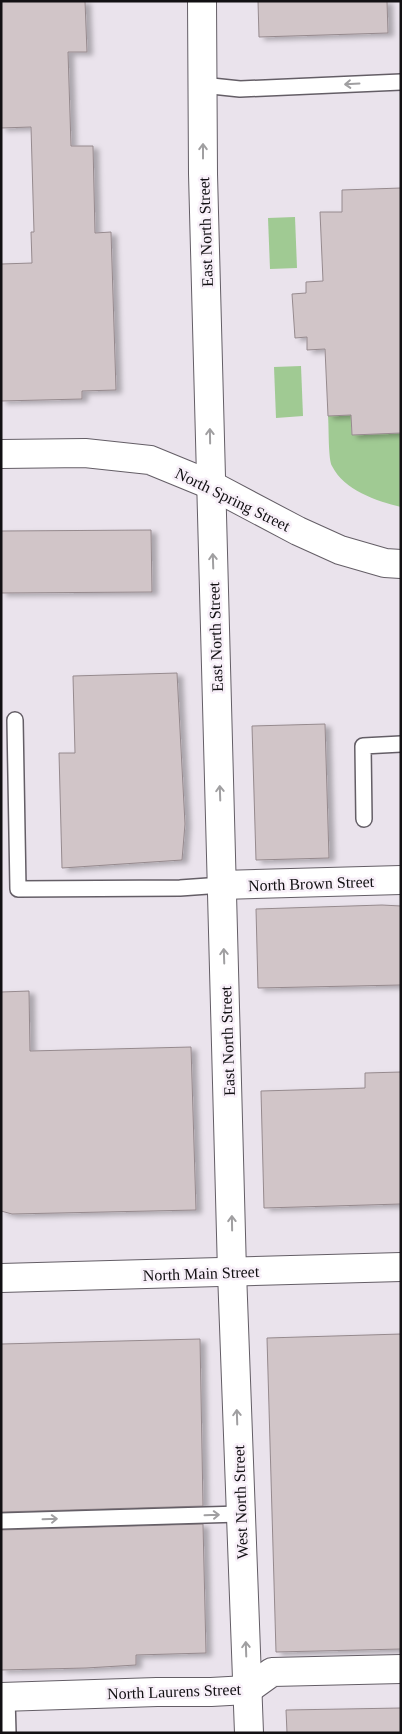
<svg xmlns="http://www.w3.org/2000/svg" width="402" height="1734" viewBox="0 0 402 1734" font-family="'Times New Roman',serif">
  <defs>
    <filter id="shadow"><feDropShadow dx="5.5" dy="3" stdDeviation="2.5" flood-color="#0004"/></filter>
  </defs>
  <rect width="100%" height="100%" fill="#eae3ec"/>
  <!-- green -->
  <g fill="#a0ca93">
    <path d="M 295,217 L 297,268 L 270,269 L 268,218 Z"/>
    <path d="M 301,366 L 303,416 L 276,418 L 274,367 Z"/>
    <path d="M 351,415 L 352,435 L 401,433 L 401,507 C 376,501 344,490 332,466 C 328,459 329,426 328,416 Z"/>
  </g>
  <!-- building -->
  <g fill="#d1c5c8" stroke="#968a8e" filter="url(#shadow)">
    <path d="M 1,1 L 85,1 L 87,52 L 68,52 L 71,146 L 93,146 L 95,233 L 111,232 L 116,390 L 82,391 L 82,399 L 1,401 L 1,264 L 32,263 L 31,232 L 34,232 L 31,127 L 1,128 Z"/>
    <path d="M 258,1 L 387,1 L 388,33 L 259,37 Z"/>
    <path d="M 401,188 L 401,433 L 352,435 L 351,415 L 328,416 L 325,349 L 307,350 L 307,337 L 295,338 L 292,294 L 306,293 L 306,282 L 323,281 L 320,212 L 342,212 L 342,190 Z"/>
    <path d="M 151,530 L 152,592 L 1,593 L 1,531 Z"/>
    <path d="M 177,673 L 185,824 L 182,860 L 62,868 L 59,753 L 75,753 L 73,676 Z"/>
    <path d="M 325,724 L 329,858 L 256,860 L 252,726 Z"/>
    <path d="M 382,905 L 401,906 L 401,985 L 258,988 L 256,909 Z"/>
    <path d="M 29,991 L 30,1051 L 191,1047 L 196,1210 L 12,1214 L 1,1211 L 1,992 Z"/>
    <path d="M 401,1072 L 401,1204 L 264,1208 L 261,1091 L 365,1088 L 365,1073 Z"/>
    <path d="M 401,1334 L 401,1649 L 276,1652 L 267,1338 Z"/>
    <path d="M 200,1339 L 203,1506 L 1,1512 L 1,1344 Z"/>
    <path d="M 203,1524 L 206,1653 L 136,1655 L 136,1665 L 86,1668 L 1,1670 L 1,1530 Z"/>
    <path d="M 401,1708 L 401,1733 L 287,1733 L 286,1710 Z"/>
  </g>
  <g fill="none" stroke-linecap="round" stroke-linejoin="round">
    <defs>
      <g id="service">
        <path d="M 202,85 L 240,89 L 401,82"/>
        <path d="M 15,720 L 18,889 L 180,888 L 222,885"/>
        <path d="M 364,819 L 363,746 L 401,744"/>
        <path d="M 1,1521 L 240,1514"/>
        <path d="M 7,1697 L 8,1733"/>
      </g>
      <g id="minor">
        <path d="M 222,885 L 401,880"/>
        <path d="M 1,1697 L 157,1692 L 211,1692 L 247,1690 L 272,1672 L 401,1669"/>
      </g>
      <g id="tertiary">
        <path d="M 1,454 L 85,453 L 150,460 L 211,485 L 298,531 L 340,550 L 385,563 L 401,564"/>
        <path d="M 1,1278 L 401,1267"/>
      </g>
      <path id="primary" d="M 202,1 L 203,174 L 232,1272 L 249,1733"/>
    </defs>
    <!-- service casing -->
    <use href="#service" stroke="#645e66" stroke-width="18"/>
    <!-- minor casing -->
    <use href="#minor" stroke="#645e66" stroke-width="30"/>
    <!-- tertiary casing -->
    <use href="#tertiary" stroke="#645e66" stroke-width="30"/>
    <!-- primary casing -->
    <use href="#primary" stroke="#645e66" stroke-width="30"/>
    <!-- service -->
    <use href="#service" stroke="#fff" stroke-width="15"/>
    <!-- minor -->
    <use href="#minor" stroke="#fff" stroke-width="28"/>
    <!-- tertiary -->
    <use href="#tertiary" stroke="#fff" stroke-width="28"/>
    <!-- primary -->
    <use href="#primary" stroke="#fff" stroke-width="28"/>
  </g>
  <!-- one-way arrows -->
  <defs><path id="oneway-shaft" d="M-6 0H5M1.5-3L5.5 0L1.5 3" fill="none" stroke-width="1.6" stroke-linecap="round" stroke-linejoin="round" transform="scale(1.25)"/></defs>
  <g stroke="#a09fa1">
    <use href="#oneway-shaft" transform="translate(352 84) rotate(177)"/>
    <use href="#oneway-shaft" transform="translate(203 151) rotate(-90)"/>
    <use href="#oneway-shaft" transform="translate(210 436) rotate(-91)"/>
    <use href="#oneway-shaft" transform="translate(213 561) rotate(-92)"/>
    <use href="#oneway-shaft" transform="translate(220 793) rotate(-92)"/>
    <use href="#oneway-shaft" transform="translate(224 956) rotate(-92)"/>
    <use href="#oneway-shaft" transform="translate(232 1223) rotate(-91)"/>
    <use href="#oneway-shaft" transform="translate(237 1417) rotate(-92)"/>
    <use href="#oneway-shaft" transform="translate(212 1515) rotate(-2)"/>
    <use href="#oneway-shaft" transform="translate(50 1519) rotate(-2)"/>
    <use href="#oneway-shaft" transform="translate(246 1649) rotate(-92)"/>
  </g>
  <g text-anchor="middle" stroke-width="5" stroke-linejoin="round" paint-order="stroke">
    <!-- street labels -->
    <g font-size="16" fill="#121013" stroke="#f8f0f9">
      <text transform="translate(205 232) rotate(-92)" y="6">East North Street</text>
      <text transform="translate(233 499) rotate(26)" y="6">North Spring Street</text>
      <text transform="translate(215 637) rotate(-92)" y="6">East North Street</text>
      <text transform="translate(311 883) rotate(-2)" y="6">North Brown Street</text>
      <text transform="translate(227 1041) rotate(-92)" y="6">East North Street</text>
      <text transform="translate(201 1273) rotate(-2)" y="6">North Main Street</text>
      <text transform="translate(240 1502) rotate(-92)" y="6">West North Street</text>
      <text transform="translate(174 1691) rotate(-2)" y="6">North Laurens Street</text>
    </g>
  </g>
  <!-- border -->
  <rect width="402" height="1734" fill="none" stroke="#121013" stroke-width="5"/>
</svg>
